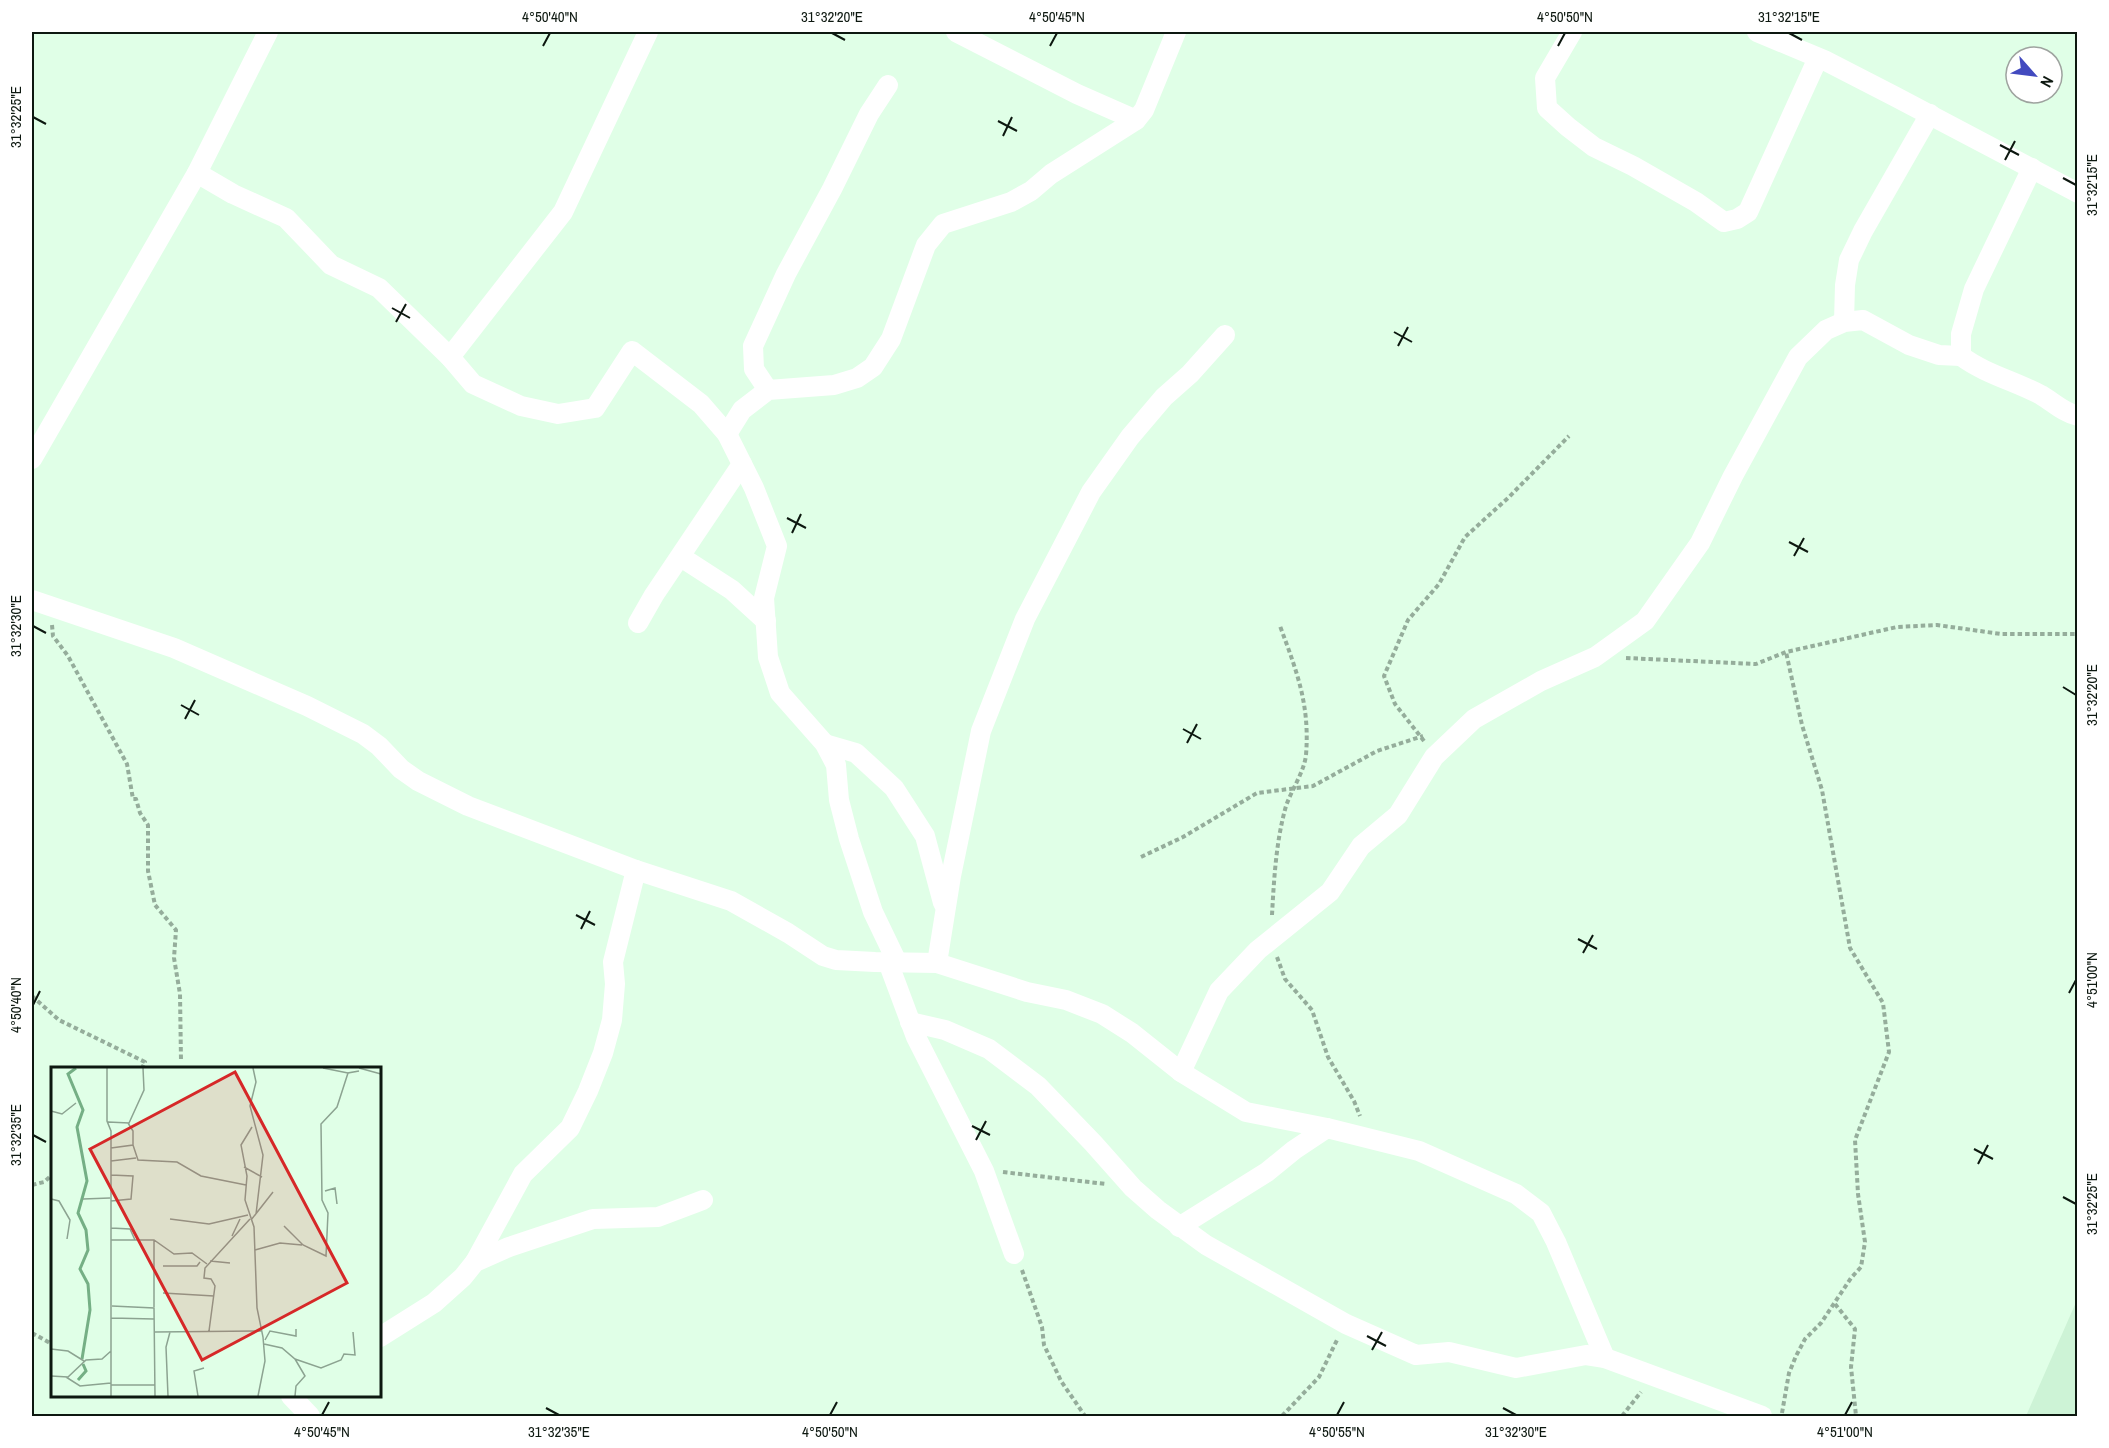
<svg xmlns="http://www.w3.org/2000/svg" width="2109" height="1448" viewBox="0 0 2109 1448" font-family="'Archivo Narrow',sans-serif">
  <rect width="100%" height="100%" fill="#e0ffe7"/>
  <!-- built -->
  <path fill="#cdf3d6" d="M 2077,1300 L 2077,1416 L 2026,1416 Z"/>
  <g fill="none" stroke-linecap="round" stroke-linejoin="round">
    <!-- path -->
    <g stroke="#95ad9b" stroke-width="4" stroke-dasharray="4.5 3" stroke-linecap="butt">
      <path d="M 52,625 L 53,636 L 68,656 L 127,764 L 133,799 L 136,799 L 140,813 L 148,825 L 148,871 L 155,905 L 176,930 L 174,958 L 180,994 L 181,1061"/>
      <path d="M 1626,658 L 1756,664 L 1786,652 L 1897,627 L 1937,625 L 2001,634 L 2078,634"/>
      <path d="M 1424,741 L 1395,704 L 1384,676 L 1408,620 L 1439,584 L 1465,537 L 1508,498 L 1569,436"/>
      <path d="M 1141,857 L 1183,837 L 1257,793 L 1313,786 L 1377,751 L 1423,736"/>
      <path d="M 1272,915 C 1274,879 1276,841 1286,806 C 1292,789 1304,772 1306,755 C 1310,705 1297,672 1280,626"/>
      <path d="M 1277,957 L 1285,979 L 1312,1010 L 1328,1057 L 1354,1101 L 1360,1116"/>
      <path d="M 32,996 L 59,1020 L 145,1062 L 142,1068"/>
      <path d="M 1003,1172 L 1106,1184"/>
      <path d="M 32,1185 L 44,1182 L 52,1175"/>
      <path d="M 1022,1270 L 1042,1327 L 1044,1345 L 1061,1381 L 1085,1416"/>
      <path d="M 1835,1304 L 1855,1329 L 1851,1367 L 1856,1416"/>
      <path d="M 32,1333 L 52,1344"/>
      <path d="M 1782,1413 L 1789,1373 L 1796,1356 L 1805,1339 L 1821,1323 L 1851,1278 L 1861,1267 L 1865,1242 L 1858,1194 L 1855,1140 L 1889,1052 L 1883,1003 L 1850,948 L 1822,790 L 1802,725 L 1786,652"/>
      <path d="M 1282,1416 L 1319,1377 L 1337,1340"/>
      <path d="M 1622,1416 L 1641,1392"/>
    </g>
    <!-- minor -->
    <g stroke="#fff" stroke-width="20">
      <path d="M 956,32 L 1077,94 L 1136,120"/>
      <path d="M 1572,32 L 1545,78 L 1547,108 L 1568,127 L 1594,147 L 1633,166 L 1696,202 L 1724,222 L 1737,219 L 1748,212 L 1818,58"/>
      <path d="M 1757,32 L 1824,60 L 1894,96 L 2078,193"/>
      <path d="M 2032,168 L 1974,289 L 1961,334 L 1961,356 C 1985,374 2015,381 2041,395 C 2053,402 2064,413 2078,416"/>
      <path d="M 197,173 L 233,194 L 286,218 L 331,265 L 379,288 L 450,357 L 473,384 L 521,406 L 558,414 L 595,408 L 632,351 L 701,404 L 727,434 L 754,488 L 777,546 L 764,598 L 768,657 L 780,693 L 825,744 L 836,765 L 839,800 L 849,839 L 873,912 L 897,962"/>
      <path d="M 1844,322 L 1845,285 L 1849,260 L 1863,231 L 1930,114"/>
      <path d="M 450,357 L 563,212 L 648,32"/>
      <path d="M 768,390 L 754,369 L 753,346 L 786,274 L 832,189 L 869,114 L 888,85"/>
      <path d="M 727,434 L 742,410 L 768,390 L 834,385 L 857,378 L 873,367 L 891,339 L 926,245 L 943,224 L 1011,202 L 1031,191 L 1051,174 L 1136,120 L 1144,110 L 1176,32"/>
      <path d="M 32,459 L 197,173 L 268,32"/>
      <path d="M 681,557 L 732,590 L 766,621"/>
      <path d="M 32,600 L 174,648 L 307,706 L 363,734 L 379,746 L 401,769 L 418,781 L 468,806 L 636,870 L 731,901 L 788,933 L 823,956 L 836,960 L 875,962 L 937,963 L 1027,992 L 1066,1000 L 1102,1014 L 1132,1033 L 1181,1072 L 1246,1112 L 1327,1128 L 1419,1151 L 1516,1194 L 1541,1213 L 1556,1242 L 1605,1358"/>
      <path d="M 638,623 L 654,595 L 742,464"/>
      <path d="M 825,744 L 856,753 L 894,788 L 925,836 L 943,903"/>
      <path d="M 888,962 L 916,1037 L 984,1171 L 1014,1254"/>
      <path d="M 937,963 L 951,876 L 981,731 L 1025,619 L 1091,492 L 1130,437 L 1164,397 L 1190,374 L 1225,335"/>
      <path d="M 910,1022 L 945,1030 L 989,1049 L 1038,1086 L 1093,1143 L 1133,1188 L 1158,1210 L 1206,1245 L 1346,1324 L 1416,1355 L 1449,1352 L 1516,1368 L 1586,1355 L 1605,1358 L 1762,1416"/>
      <path d="M 1181,1072 L 1219,991 L 1258,950 L 1330,892 L 1361,846 L 1398,815 L 1434,757 L 1474,719 L 1541,681 L 1595,657 L 1645,621 L 1700,543 L 1733,476 L 1798,357 L 1826,330 L 1844,322 L 1863,320 L 1909,345 L 1939,355 L 1961,356"/>
      <path d="M 1179,1227 L 1267,1172 L 1294,1150 L 1327,1128"/>
      <path d="M 475,1262 L 523,1174 L 570,1128 L 588,1091 L 603,1053 L 612,1020 L 615,984 L 613,962 L 636,870"/>
      <path d="M 380,1337 L 434,1303 L 463,1277 L 475,1262 L 509,1247 L 593,1219 L 658,1217 L 703,1200"/>
      <path d="M 291,1396 L 310,1416"/>
    </g>
  </g>
  <!-- ticks -->
  <path fill="none" stroke="#0d1810" stroke-width="2" d="M 832,33 L 845,40M 1789,33 L 1802,40M 543,46 L 550,33M 1050,46 L 1057,33M 1558,46 L 1565,33M 33,117 L 46,124M 998,121 L 1017,131M 1003,136 L 1012,117M 2000,145 L 2019,155M 2005,160 L 2015,141M 2063,178 L 2076,185M 392,308 L 410,318M 396,322 L 406,304M 1394,332 L 1412,342M 1398,346 L 1408,327M 787,518 L 806,528M 792,533 L 801,514M 1789,542 L 1808,552M 1794,556 L 1804,538M 33,626 L 46,633M 2063,687 L 2076,695M 181,705 L 199,715M 185,719 L 195,700M 1183,729 L 1201,739M 1187,743 L 1197,724M 576,915 L 595,925M 581,929 L 590,911M 1578,939 L 1597,949M 1583,953 L 1593,935M 2069,993 L 2076,980M 33,1005 L 40,991M 972,1126 L 990,1135M 33,1135 L 46,1142M 976,1140 L 986,1121M 1974,1149 L 1993,1159M 1978,1164 L 1988,1145M 2063,1197 L 2076,1204M 1367,1336 L 1386,1346M 1372,1350 L 1382,1332M 546,1408 L 559,1415M 1503,1408 L 1516,1415M 322,1415 L 329,1402M 830,1415 L 837,1402M 1337,1415 L 1344,1402M 1845,1415 L 1852,1402"/>
  <!-- overview -->
  <g transform="translate(51 1067)">
    <rect width="330" height="330" fill="#e0ffe7"/>
    <path fill="none" stroke="#75af85" stroke-width="3" d="M 25,1 L 17,7 L 32,43 L 26,60 L 36,114 L 27,146 L 35,163 L 37,183 L 29,202 L 37,217 L 39,243 L 31,292M 27,313 L 35,304 L 32,297"/>
    <path fill="none" stroke="#8ca391" stroke-width="1.5" d="M 56,1 L 56,54 L 60,64 L 60,329M 202,1 L 205,15 L 199,39 L 212,88 L 205,147M 272,1 L 297,6M 308,1 L 330,7M 0,44 L 11,47 L 25,36M 57,55 L 78,56 L 93,23 L 92,1M 201,60 L 190,78 L 196,109 L 194,133 L 203,160 L 206,241 L 212,270 L 214,294 L 207,329M 82,78 L 87,93 L 126,95 L 150,109 L 195,118M 60,81 L 82,78 L 82,64 L 77,56M 60,94 L 85,91M 193,100 L 211,110M 274,124 L 284,121 L 286,137M 0,132 L 8,134 L 19,153 L 16,172M 32,132 L 59,131M 60,134 L 80,132 L 82,109 L 60,108M 119,152 L 158,157 L 197,148M 200,153 L 222,125M 233,159 L 252,178 L 275,189 L 277,146 L 271,133 L 270,57 L 286,40 L 297,6 L 308,4M 60,161 L 79,162 L 84,173M 181,169 L 189,152M 60,173 L 103,173 L 123,187 L 141,186 L 156,197M 103,173 L 103,213M 204,183 L 229,176 L 251,178M 159,194 L 179,196M 112,199 L 146,199 L 149,195M 112,226 L 163,229M 61,239 L 103,241 L 104,329M 103,240 L 103,213M 60,251 L 103,252M 158,264 L 164,219 L 160,212 L 153,211 L 154,201 L 199,152M 104,265 L 210,264M 214,273 L 219,264 L 245,269 L 245,262M 213,277 L 231,281 L 244,292 L 270,301 L 290,293 L 293,287 L 304,288 L 302,265M 0,282 L 17,284 L 33,294M 0,309 L 17,310 L 35,293 L 51,292 L 60,284M 15,310 L 29,319 L 60,316M 60,318 L 104,318M 117,329 L 115,280 L 119,265M 147,329 L 143,304 L 153,301M 244,329 L 245,319 L 254,309 L 244,292"/>
    <path fill="#d62828" fill-opacity="0.15" stroke="#d62828" stroke-width="3" d="M 184,5 L 296,216 L 151,293 L 39,82 Z"/>
    <rect width="330" height="330" fill="none" stroke="#0d1810" stroke-width="3"/>
  </g>
  <!-- border -->
  <rect width="2109" height="1448" fill="none" stroke="#ffffff" stroke-width="66"/>
  <!-- north arrow -->
  <g transform="translate(2034 75) rotate(118)"><circle r="28" fill="#ffffff" stroke="#9ea39f" stroke-width="1.5"/>
  <path d="M0-4.5L10 22L0 15L-10 22Z" fill="#424abf"/>
  <text y="-9" font-size="16" font-weight="bold" text-anchor="middle" fill="#0d1810">N</text>
  </g>
  <rect x="33" y="33" width="2043" height="1382" fill="none" stroke="#0d1810" stroke-width="2"/>
  <g font-size="15" text-anchor="middle" fill="#0d1810">
    <text x="550" y="22">4°50'40"N</text>
    <text x="832" y="22">31°32'20"E</text>
    <text x="1057" y="22">4°50'45"N</text>
    <text x="1565" y="22">4°50'50"N</text>
    <text x="1789" y="22">31°32'15"E</text>
    <text transform="translate(16 117) rotate(-90)" y="5">31°32'25"E</text>
    <text transform="translate(2092 185) rotate(-90)" y="5">31°32'15"E</text>
    <text transform="translate(16 626) rotate(-90)" y="5">31°32'30"E</text>
    <text transform="translate(2092 695) rotate(-90)" y="5">31°32'20"E</text>
    <text transform="translate(2092 980) rotate(-90)" y="5">4°51'00"N</text>
    <text transform="translate(16 1005) rotate(-90)" y="5">4°50'40"N</text>
    <text transform="translate(16 1135) rotate(-90)" y="5">31°32'35"E</text>
    <text transform="translate(2092 1204) rotate(-90)" y="5">31°32'25"E</text>
    <text x="322" y="1437">4°50'45"N</text>
    <text x="559" y="1437">31°32'35"E</text>
    <text x="830" y="1437">4°50'50"N</text>
    <text x="1337" y="1437">4°50'55"N</text>
    <text x="1516" y="1437">31°32'30"E</text>
    <text x="1845" y="1437">4°51'00"N</text>
  </g>
</svg>
